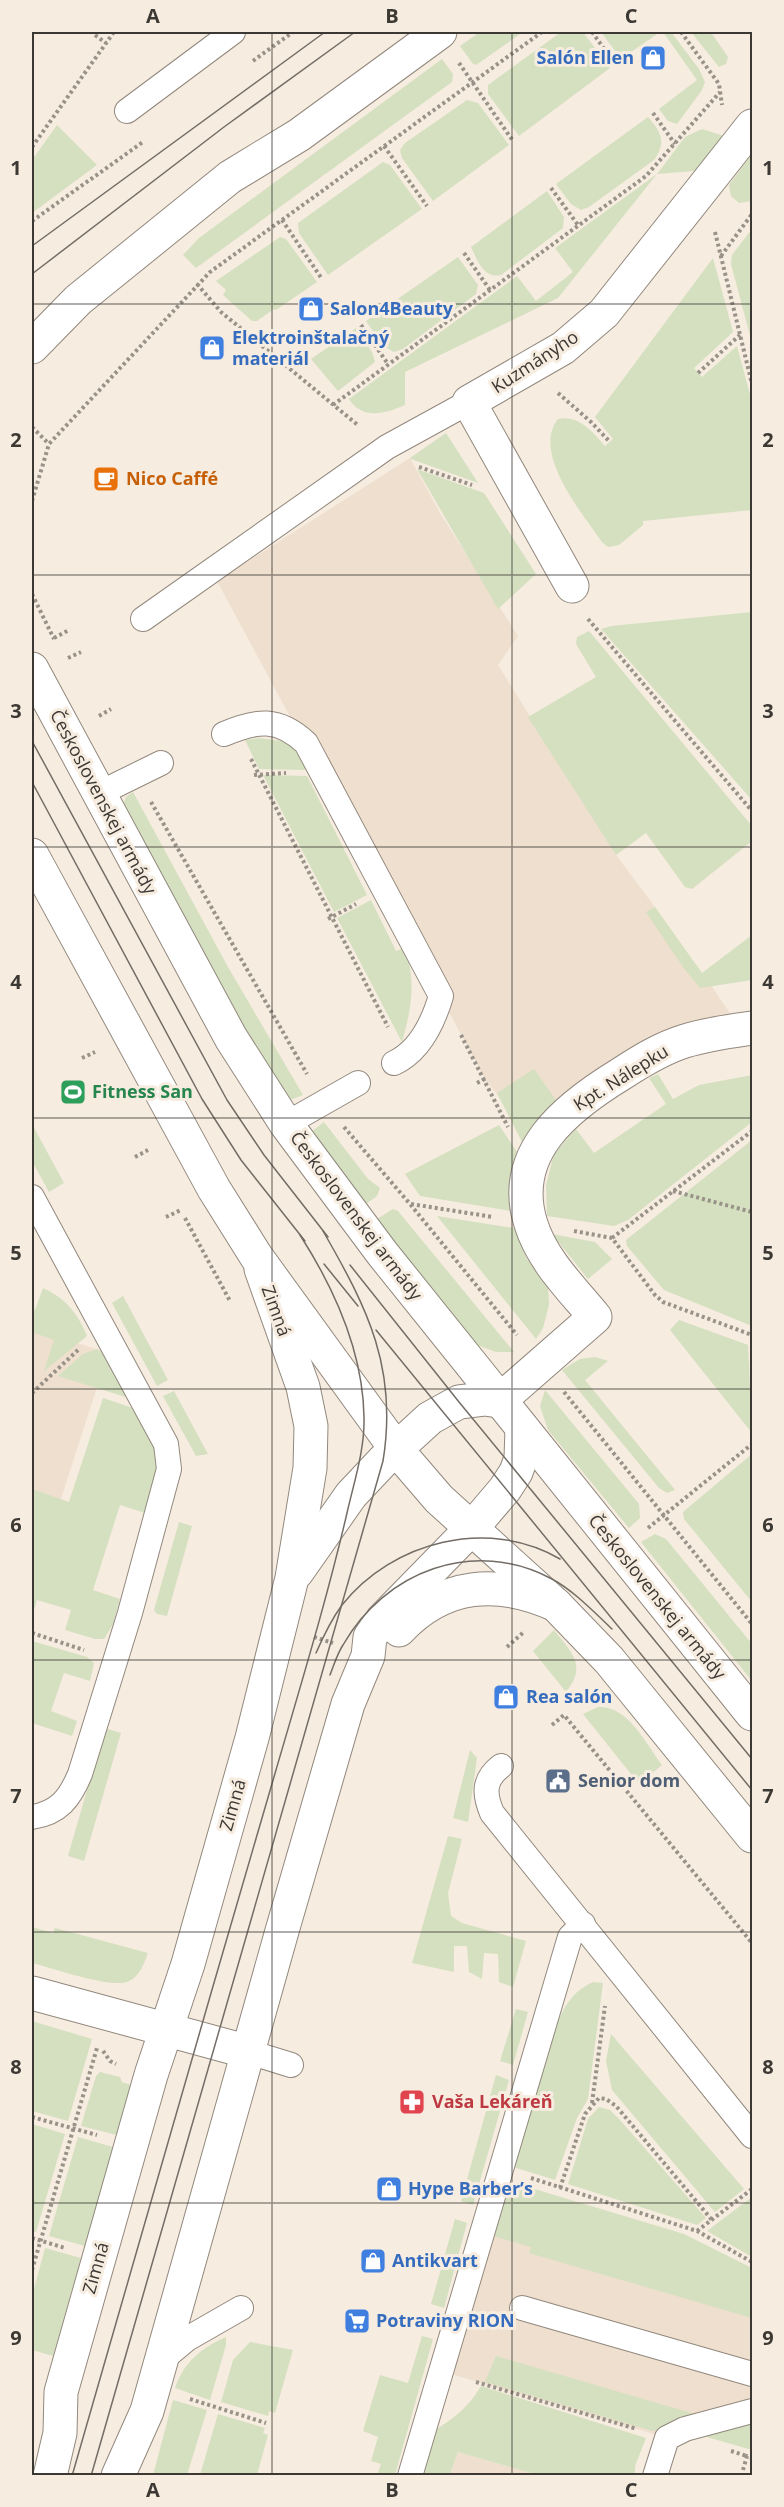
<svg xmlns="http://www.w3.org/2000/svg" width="784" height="2507" viewBox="0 0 784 2507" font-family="'Open Sans',sans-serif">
  <rect width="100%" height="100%" fill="#f7ece0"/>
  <!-- built -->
  <g fill="#efdfce">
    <path d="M 410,458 L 440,513 L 518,636 L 498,665 L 616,855 L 655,907 L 647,912 L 700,987 L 711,985 L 741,1030 L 686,1041 L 538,1147 L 485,1079 L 217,581 Z"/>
    <path d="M 32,1328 L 108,1353 L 57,1511 L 32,1503 Z"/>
    <path d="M 485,2224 L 752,2304 L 752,2411 L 667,2438 L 441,2371 Z"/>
    <path d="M 458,2452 L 538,2475 L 450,2476 Z"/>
  </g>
  <!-- green -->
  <g fill="#d4e0bf">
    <path d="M 480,32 L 523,32 L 476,65 L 473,64 L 460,46 Z"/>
    <path d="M 561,32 L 583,32 L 610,68 L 519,136 L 488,94 L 488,85 Z"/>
    <path d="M 601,32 L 660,32 L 621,59 Z"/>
    <path d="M 663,32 L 671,32 L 699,69 L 705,82 L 702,90 L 677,124 L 668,121 L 659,109 L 697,80 Z"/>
    <path d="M 691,32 L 715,32 L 712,34 L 728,57 L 726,64 L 719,67 Z"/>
    <path d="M 442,59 L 453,74 L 452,82 L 196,268 L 183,255 L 199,238 Z"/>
    <path d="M 467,100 L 478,103 L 509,145 L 433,201 L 402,158 L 400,150 L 405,143 Z"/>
    <path d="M 648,117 C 661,132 667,142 654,160 L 589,207 L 581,210 L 571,204 L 556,184 Z"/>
    <path d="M 57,125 L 97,165 L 32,213 L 32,160 Z"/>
    <path d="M 702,129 L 724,136 L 700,167 L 694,171 L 657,174 L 558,298 L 405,372 L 405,405 C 386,413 363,421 349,399 L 517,276 L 536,301 L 573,272 L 555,248 L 657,174 L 685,137 Z"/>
    <path d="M 752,154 L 752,201 L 739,203 L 731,196 L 729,185 Z"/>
    <path d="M 383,162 L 390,165 L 422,209 L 328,275 L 299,233 L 298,223 Z"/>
    <path d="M 547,191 L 564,217 L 563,228 L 501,275 C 484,279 477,260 471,247 Z"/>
    <path d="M 752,229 L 752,343 L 731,264 L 732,255 Z"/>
    <path d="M 280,237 L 286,239 L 317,282 L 276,310 L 274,309 L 257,321 L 252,321 L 223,295 L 226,290 L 216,281 Z"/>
    <path d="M 458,257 L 478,285 L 476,294 L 403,349 L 394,352 L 383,346 L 366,321 Z"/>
    <path d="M 713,258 L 733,332 L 694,368 L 702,377 L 737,346 L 752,402 L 752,510 L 643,521 L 643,525 L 619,545 L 608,547 L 602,542 C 583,514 531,453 558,419 C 578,414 593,432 605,446 L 613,439 L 595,417 Z"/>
    <path d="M 356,328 L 372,352 L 375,362 L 338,391 L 311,359 Z"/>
    <path d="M 446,433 L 478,483 L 411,459 L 410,458 Z"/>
    <path d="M 417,469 L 484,493 L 536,574 L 498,609 Z"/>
    <path d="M 752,612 L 752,800 L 601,629 L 611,626 Z"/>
    <path d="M 589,631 L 752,826 L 752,841 L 692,889 L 685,887 L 646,833 L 616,855 L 528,717 L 596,677 L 576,644 L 577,637 Z"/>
    <path d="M 259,738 L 289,742 L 314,764 L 304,770 L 259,769 L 245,740 Z"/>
    <path d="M 263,775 L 307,776 L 367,895 L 334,912 Z"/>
    <path d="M 133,792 L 228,967 L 303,1095 L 290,1100 L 258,1053 L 123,805 L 126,797 Z"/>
    <path d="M 371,900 L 396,951 L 404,948 C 417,978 411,1011 402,1042 L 337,918 Z"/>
    <path d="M 655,907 L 702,973 L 752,935 L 752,980 L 700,988 L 683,967 L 646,912 Z"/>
    <path d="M 534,1069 L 556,1100 L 522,1142 L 497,1093 Z"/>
    <path d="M 658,1074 L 673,1099 L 699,1085 L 752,1075 L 752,1122 L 628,1220 L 614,1226 L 547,1216 L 546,1185 L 554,1154 L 576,1129 L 594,1153 L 666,1104 L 649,1078 Z"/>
    <path d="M 324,1122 L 368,1179 L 380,1188 L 377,1196 L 366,1204 L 311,1132 Z"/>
    <path d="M 32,1124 L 64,1183 L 49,1192 L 32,1161 Z"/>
    <path d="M 499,1125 L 517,1152 L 511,1178 L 511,1211 L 420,1196 L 405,1174 Z"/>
    <path d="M 752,1140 L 752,1326 L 664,1290 L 627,1246 L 626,1240 Z"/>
    <path d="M 393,1209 L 398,1211 L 514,1352 L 496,1352 L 477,1345 L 414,1269 L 377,1219 Z"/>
    <path d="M 437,1216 L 514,1228 L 527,1259 L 548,1286 L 549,1305 L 543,1328 L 536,1339 Z"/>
    <path d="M 552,1234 L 595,1242 L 612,1259 L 588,1279 Z"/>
    <path d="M 43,1288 C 65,1298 78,1313 87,1336 L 44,1371 L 54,1340 L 32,1332 L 32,1309 L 35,1310 Z"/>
    <path d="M 123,1296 L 168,1380 L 157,1386 L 112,1303 Z"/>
    <path d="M 679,1320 L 748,1345 L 752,1433 L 670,1330 Z"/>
    <path d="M 97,1349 L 104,1354 L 132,1399 L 58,1376 L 83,1354 Z"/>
    <path d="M 595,1357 L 608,1361 L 585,1380 L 675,1490 L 667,1493 L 659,1488 L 562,1370 L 580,1359 Z"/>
    <path d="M 545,1390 L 639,1504 L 640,1518 L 629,1528 L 548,1430 L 540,1406 Z"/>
    <path d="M 174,1391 L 208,1454 L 196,1456 L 163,1396 Z"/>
    <path d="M 103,1398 L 139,1410 L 151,1432 L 160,1466 L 148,1514 L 120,1505 L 93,1590 L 120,1599 L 113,1624 L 104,1639 L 95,1639 L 65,1630 L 71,1610 L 37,1600 L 32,1616 L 32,1489 L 69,1502 Z"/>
    <path d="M 752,1454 L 752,1602 L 684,1519 L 683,1512 Z"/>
    <path d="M 179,1522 L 192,1526 L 167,1616 L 157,1614 L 154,1610 Z"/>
    <path d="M 655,1534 L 666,1539 L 752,1644 L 752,1681 L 641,1542 Z"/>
    <path d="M 554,1630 C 571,1652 588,1665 566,1692 L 533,1651 Z"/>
    <path d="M 32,1641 L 87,1657 L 94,1663 L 90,1681 L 64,1673 L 51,1711 L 77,1721 L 72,1736 L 32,1723 Z"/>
    <path d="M 598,1707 C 628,1705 646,1744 662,1765 L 639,1784 L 583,1714 Z"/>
    <path d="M 105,1728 L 121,1733 L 84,1861 L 68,1856 Z"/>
    <path d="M 470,1750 L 477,1758 L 468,1822 L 453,1818 Z"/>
    <path d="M 448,1836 L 462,1839 L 448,1893 L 451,1916 L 462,1923 L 526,1941 L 513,1987 L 499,1982 L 498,1954 L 484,1953 L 482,1979 L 469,1972 L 467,1946 L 454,1946 L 454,1972 L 412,1963 Z"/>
    <path d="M 32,1927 L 53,1933 L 55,1928 L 148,1953 C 144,1964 139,1978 127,1982 C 109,1988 52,1968 32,1963 Z"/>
    <path d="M 593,1982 L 603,1983 L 588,2099 L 577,2118 L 555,2180 L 510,2166 L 558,2021 C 566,2003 575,1990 593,1982 Z"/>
    <path d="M 516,2009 L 528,2012 L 513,2065 L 500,2061 Z"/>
    <path d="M 32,2021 L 92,2039 L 68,2121 L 32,2111 Z"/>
    <path d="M 611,2034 L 744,2189 L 715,2212 L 612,2090 L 606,2061 Z"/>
    <path d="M 100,2072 L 120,2077 L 122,2082 L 131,2085 L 117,2135 L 81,2126 L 96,2076 Z"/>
    <path d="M 496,2075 L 509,2080 L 473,2205 L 461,2201 Z"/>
    <path d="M 599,2107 L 610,2110 L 619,2119 L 706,2218 L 697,2225 L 568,2184 L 588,2119 Z"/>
    <path d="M 32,2124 L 65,2134 L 36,2232 L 32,2231 Z"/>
    <path d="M 78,2137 L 113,2147 L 85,2246 L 49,2236 Z"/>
    <path d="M 505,2180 L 684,2234 L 752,2268 L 752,2318 L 529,2253 L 531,2247 L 489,2235 Z"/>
    <path d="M 752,2197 L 752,2257 L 707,2231 Z"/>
    <path d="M 455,2219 L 467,2223 L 444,2308 L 431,2304 Z"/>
    <path d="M 45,2248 L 81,2258 L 53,2356 L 32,2350 L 32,2296 Z"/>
    <path d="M 422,2336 L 433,2339 L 395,2475 L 377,2475 L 381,2464 L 371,2461 L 378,2437 L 363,2431 L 380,2375 L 408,2383 Z"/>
    <path d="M 226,2337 L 226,2345 L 210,2400 L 175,2388 C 184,2362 201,2348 226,2337 Z"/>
    <path d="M 250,2342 L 293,2350 L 275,2413 L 269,2411 L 268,2416 L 221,2402 L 233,2360 Z"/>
    <path d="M 496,2356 L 705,2417 L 653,2431 L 485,2382 Z"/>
    <path d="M 481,2386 L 646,2438 L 635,2466 L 635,2475 L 538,2475 L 458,2452 L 450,2475 L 419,2476 L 432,2432 C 453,2419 468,2408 481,2386 Z"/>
    <path d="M 173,2400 L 207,2410 L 187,2475 L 153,2475 Z"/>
    <path d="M 218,2414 L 265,2428 L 263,2433 L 268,2435 L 257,2475 L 200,2475 Z"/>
    <path d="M 752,2420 L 752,2450 L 700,2435 Z"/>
  </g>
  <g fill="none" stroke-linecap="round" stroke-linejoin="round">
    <defs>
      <g id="service">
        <path d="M 127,111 L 233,32"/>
        <path d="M 143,619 L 387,447 L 469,402"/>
        <path d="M 224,734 C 257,720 278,717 306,743 L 441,996 C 433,1023 420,1051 394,1063"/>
        <path d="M 100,793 L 161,763"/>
        <path d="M 286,1124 L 358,1083"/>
        <path d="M 32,1197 L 166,1444 L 169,1469 L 130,1613 L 80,1774 C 70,1798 59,1813 32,1817"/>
        <path d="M 501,1766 C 483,1780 484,1794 492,1813 L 752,2136"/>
        <path d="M 249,2052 L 291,2065"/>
        <path d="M 522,2308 L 752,2374"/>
        <path d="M 163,2359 L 187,2339 L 241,2308"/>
        <path d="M 410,2476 L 570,1937 L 583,1924"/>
        <path d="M 655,2476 L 667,2438 L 685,2429 L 752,2411"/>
      </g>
      <g id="minor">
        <path d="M 32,347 L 78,300 L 230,177 L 299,135 L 440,32"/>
        <path d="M 572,586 L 469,402 L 563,348 L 604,313 L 752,126"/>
        <path d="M 297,1572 L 351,1495 L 383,1461 L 430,1418 L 459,1402 L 484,1399 L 499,1401 L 595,1317 C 572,1289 542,1260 531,1224 C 508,1153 567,1107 621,1074 C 641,1061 662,1048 685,1041 C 707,1034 731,1031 752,1028"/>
        <path d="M 399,1630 C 444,1582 498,1579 556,1605"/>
        <path d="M 32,1993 L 249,2052"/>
        <path d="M 50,2476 L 60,2433 L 61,2392 L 151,2075 L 188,1964 L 252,1738 L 292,1578 L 310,1468 L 311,1426 L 303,1387 L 261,1269"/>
        <path d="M 118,2476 L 147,2411 L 282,1931 L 348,1704 L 368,1656 L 370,1637 L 382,1620 L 471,1529 L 505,1489 L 516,1472 L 521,1458 L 522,1428"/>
      </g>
      <g id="tertiary">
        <path d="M 32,669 L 231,1038 L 286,1124 L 382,1253 L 752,1714"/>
        <path d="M 32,855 L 214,1189 L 256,1256 L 396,1449 L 439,1499 L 556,1605 L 609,1660 L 752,1836"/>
      </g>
    </defs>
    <!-- service casing -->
    <use href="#service" stroke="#92887d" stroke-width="26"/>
    <!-- minor casing -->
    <use href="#minor" stroke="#92887d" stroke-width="35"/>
    <!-- tertiary casing -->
    <use href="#tertiary" stroke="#92887d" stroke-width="35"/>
    <!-- path -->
    <g stroke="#999289" stroke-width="4" stroke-dasharray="3 3" stroke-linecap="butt">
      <path d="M 592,32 L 615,64"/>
      <path d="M 681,32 L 719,84 L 722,105"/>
      <path d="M 95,35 L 106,43"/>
      <path d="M 253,61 L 293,32"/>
      <path d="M 459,63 L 513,141"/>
      <path d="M 653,113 L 675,144"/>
      <path d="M 384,146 L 427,206"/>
      <path d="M 32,147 L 114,32"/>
      <path d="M 551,188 L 578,225"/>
      <path d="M 282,220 L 322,279"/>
      <path d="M 32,221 L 143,142"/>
      <path d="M 715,232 L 752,384"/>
      <path d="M 464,253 L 490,290"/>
      <path d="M 721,256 L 752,214"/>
      <path d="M 197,284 L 221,312 L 359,426"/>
      <path d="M 361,325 L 388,364"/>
      <path d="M 698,373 L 740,335"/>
      <path d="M 558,393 L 591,422 L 610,442"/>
      <path d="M 333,405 L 646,176 L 720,92"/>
      <path d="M 32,427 L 49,444"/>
      <path d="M 419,467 L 472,485"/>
      <path d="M 32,501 L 49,444 L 210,272 L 542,32"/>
      <path d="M 32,594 L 54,639"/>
      <path d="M 588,619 L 752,811"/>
      <path d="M 54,638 L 69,630"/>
      <path d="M 68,658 L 81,652"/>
      <path d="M 99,716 L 111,709"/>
      <path d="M 251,759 L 388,1027"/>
      <path d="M 254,775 L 286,773"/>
      <path d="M 151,802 L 307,1074"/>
      <path d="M 328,919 L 356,904"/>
      <path d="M 461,1035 L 508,1127"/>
      <path d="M 82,1058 L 95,1052"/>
      <path d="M 477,1083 L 485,1079"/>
      <path d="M 344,1127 L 410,1204 L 517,1335"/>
      <path d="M 135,1157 L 148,1150"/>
      <path d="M 673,1191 L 752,1212"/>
      <path d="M 411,1204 L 493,1217"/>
      <path d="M 166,1217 L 181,1210"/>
      <path d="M 185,1218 L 230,1301"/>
      <path d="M 574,1231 L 612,1238 L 655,1295 L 663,1302 L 752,1335"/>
      <path d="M 612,1238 L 752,1131"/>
      <path d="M 564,1392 L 752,1624"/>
      <path d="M 32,1393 L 78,1350"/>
      <path d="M 648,1528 L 752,1444"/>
      <path d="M 32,1633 L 84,1650"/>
      <path d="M 314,1637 L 333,1643"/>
      <path d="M 507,1647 L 525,1631"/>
      <path d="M 552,1725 L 564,1715 L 752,1943"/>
      <path d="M 103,2051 L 110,2061 L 116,2064"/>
      <path d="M 592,2103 L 605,2006"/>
      <path d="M 32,2117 L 97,2135"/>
      <path d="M 531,2178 L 697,2231 L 752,2262"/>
      <path d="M 560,2188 L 585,2114 L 599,2098 L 606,2099 L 616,2106 L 712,2220"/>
      <path d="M 697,2231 L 752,2189"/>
      <path d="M 32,2238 L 65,2248"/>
      <path d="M 32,2270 L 97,2048"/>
      <path d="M 476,2382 L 637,2429"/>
      <path d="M 190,2399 L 266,2423"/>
      <path d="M 731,2451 L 747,2456"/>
      <path d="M 743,2470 L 747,2456 L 752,2458"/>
    </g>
    <!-- service -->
    <use href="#service" stroke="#fff" stroke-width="24"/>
    <!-- minor -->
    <use href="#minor" stroke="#fff" stroke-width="33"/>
    <!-- tertiary -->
    <use href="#tertiary" stroke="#fff" stroke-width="33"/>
    <!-- tram -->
    <g stroke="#736d66" stroke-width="1.5">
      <path d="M 32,246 L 325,32"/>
      <path d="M 32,274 L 224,127 L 355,32"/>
      <path d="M 32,741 L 227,1100 L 264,1155 L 328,1237"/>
      <path d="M 32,782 L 202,1099 L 241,1160 L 305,1241"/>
      <path d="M 324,1264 L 358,1306"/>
      <path d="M 350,1265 L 459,1402 L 752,1759"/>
      <path d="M 376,1330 L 752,1790"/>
      <path d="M 316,1653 C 323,1637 331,1620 342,1605 C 393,1541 488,1517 560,1559"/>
      <path d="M 330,1675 C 334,1665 337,1654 343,1645 C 385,1571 474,1537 552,1579 C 574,1591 593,1611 612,1629"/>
      <path d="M 72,2476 C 140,2240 207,2005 276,1770 C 301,1684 327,1599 347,1513 C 354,1482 365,1449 364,1417 C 363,1353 334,1288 300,1235"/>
      <path d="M 91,2476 L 383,1461 C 398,1369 368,1309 323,1231"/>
    </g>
  </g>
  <!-- grid -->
  <path fill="none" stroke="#3c3833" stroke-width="1.5" stroke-opacity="0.55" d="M 272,32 L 272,2476M 512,32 L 512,2476M 32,304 L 752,304M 32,575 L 752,575M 32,847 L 752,847M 32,1118 L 752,1118M 32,1389 L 752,1389M 32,1660 L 752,1660M 32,1932 L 752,1932M 32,2203 L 752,2203"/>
  <!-- icons -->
  <defs>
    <symbol id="shop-square" viewBox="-11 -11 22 22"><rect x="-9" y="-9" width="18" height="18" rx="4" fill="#3f7fe0" stroke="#f7ece0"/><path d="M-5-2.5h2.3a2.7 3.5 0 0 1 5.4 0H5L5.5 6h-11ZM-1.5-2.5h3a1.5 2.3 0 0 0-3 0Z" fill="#fff"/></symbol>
    <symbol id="cafe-square" viewBox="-11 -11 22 22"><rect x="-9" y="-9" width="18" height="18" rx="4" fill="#e8710a" stroke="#f7ece0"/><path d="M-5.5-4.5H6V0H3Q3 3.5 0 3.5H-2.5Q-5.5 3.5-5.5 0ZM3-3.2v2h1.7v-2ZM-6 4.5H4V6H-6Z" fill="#fff"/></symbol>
    <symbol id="stadium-square" viewBox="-11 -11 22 22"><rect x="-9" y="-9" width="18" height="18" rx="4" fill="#2e9e5b" stroke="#f7ece0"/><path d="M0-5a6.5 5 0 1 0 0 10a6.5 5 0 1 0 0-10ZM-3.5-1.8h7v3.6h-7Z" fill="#fff"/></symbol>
    <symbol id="civic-square" viewBox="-11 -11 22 22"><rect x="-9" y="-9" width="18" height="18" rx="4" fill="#5c6f8a" stroke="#f7ece0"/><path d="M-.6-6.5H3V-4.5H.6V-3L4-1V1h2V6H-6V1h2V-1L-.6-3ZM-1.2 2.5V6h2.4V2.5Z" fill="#fff"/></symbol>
    <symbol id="pharmacy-square" viewBox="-11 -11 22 22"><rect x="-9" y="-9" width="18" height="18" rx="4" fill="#e0444e" stroke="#f7ece0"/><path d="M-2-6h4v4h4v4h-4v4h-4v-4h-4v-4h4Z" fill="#fff"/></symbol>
    <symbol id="supermarket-square" viewBox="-11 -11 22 22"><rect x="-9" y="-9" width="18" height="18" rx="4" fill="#3f7fe0" stroke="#f7ece0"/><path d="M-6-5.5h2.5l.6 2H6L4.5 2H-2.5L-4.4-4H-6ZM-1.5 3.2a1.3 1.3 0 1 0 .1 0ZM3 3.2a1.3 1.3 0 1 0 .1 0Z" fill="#fff"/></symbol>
  </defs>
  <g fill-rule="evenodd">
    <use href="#shop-square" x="638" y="43" width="30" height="30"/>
    <use href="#shop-square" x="296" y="294" width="30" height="30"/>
    <use href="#shop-square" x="197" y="333" width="30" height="30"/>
    <use href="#cafe-square" x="91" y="464" width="30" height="30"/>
    <use href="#stadium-square" x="58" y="1077" width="30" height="30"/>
    <use href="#shop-square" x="491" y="1682" width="30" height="30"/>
    <use href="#civic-square" x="543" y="1766" width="30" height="30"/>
    <use href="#pharmacy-square" x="397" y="2087" width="30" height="30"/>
    <use href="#shop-square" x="374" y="2174" width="30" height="30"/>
    <use href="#shop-square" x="358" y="2246" width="30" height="30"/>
    <use href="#supermarket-square" x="342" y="2306" width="30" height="30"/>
  </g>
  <g text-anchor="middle" stroke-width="6" stroke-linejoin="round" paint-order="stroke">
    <!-- shop labels -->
    <g font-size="18" font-weight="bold" fill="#366cbe" stroke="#f7ece0" text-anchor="start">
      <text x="634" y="64" text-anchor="end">Salón Ellen</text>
      <text x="330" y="315">Salon4Beauty</text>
      <text x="232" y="344">Elektroinštalačný<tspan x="232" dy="21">materiál</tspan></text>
      <text x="526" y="1703">Rea salón</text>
      <text x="408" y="2195">Hype Barber’s</text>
      <text x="392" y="2267">Antikvart</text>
      <text x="376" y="2327">Potraviny RION</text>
    </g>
    <!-- street labels -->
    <g font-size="18" fill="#3c3833" stroke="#f7ece0">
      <text transform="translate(535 362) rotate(-33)" y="6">Kuzmányho</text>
      <text transform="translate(103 802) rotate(62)" y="6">Československej armády</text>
      <text transform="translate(621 1078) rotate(-32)" y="6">Kpt. Nálepku</text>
      <text transform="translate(356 1216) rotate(53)" y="6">Československej armády</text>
      <text transform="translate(276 1311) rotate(70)" y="6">Zimná</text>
      <text transform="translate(657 1597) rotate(51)" y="6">Československej armády</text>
      <text transform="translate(233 1805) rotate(-74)" y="6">Zimná</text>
      <text transform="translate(96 2268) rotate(-74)" y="6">Zimná</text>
    </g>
    <!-- food labels -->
    <g font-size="18" font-weight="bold" fill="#c56008" stroke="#f7ece0" text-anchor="start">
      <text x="126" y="485">Nico Caffé</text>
    </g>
    <!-- leisure labels -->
    <g font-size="18" font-weight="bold" fill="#27864d" stroke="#f7ece0" text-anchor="start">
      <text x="92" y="1098">Fitness San</text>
    </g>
    <!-- service labels -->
    <g font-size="18" font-weight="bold" fill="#4e5e75" stroke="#f7ece0" text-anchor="start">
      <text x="578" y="1787">Senior dom</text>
    </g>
    <!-- health labels -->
    <g font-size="18" font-weight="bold" fill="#be3a42" stroke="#f7ece0" text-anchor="start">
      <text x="432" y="2108">Vaša Lekáreň</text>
    </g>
  </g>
  <!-- border -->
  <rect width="784" height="2507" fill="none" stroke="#f7ece0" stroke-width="66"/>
  <rect x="33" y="33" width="718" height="2441" fill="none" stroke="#3c3833" stroke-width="2"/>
  <g font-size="20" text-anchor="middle" font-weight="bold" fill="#3c3833">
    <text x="153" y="23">A</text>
    <text x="392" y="23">B</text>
    <text x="631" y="23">C</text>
    <text x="16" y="175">1</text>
    <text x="768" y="175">1</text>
    <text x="16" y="447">2</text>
    <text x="768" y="447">2</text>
    <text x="16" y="718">3</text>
    <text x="768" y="718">3</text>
    <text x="16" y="989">4</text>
    <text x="768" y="989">4</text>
    <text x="16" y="1260">5</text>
    <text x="768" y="1260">5</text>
    <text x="16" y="1532">6</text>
    <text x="768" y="1532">6</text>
    <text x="16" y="1803">7</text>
    <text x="768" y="1803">7</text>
    <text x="16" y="2074">8</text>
    <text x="768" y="2074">8</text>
    <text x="16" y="2345">9</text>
    <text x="768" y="2345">9</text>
    <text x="153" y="2497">A</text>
    <text x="392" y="2497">B</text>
    <text x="631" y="2497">C</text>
  </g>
</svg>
